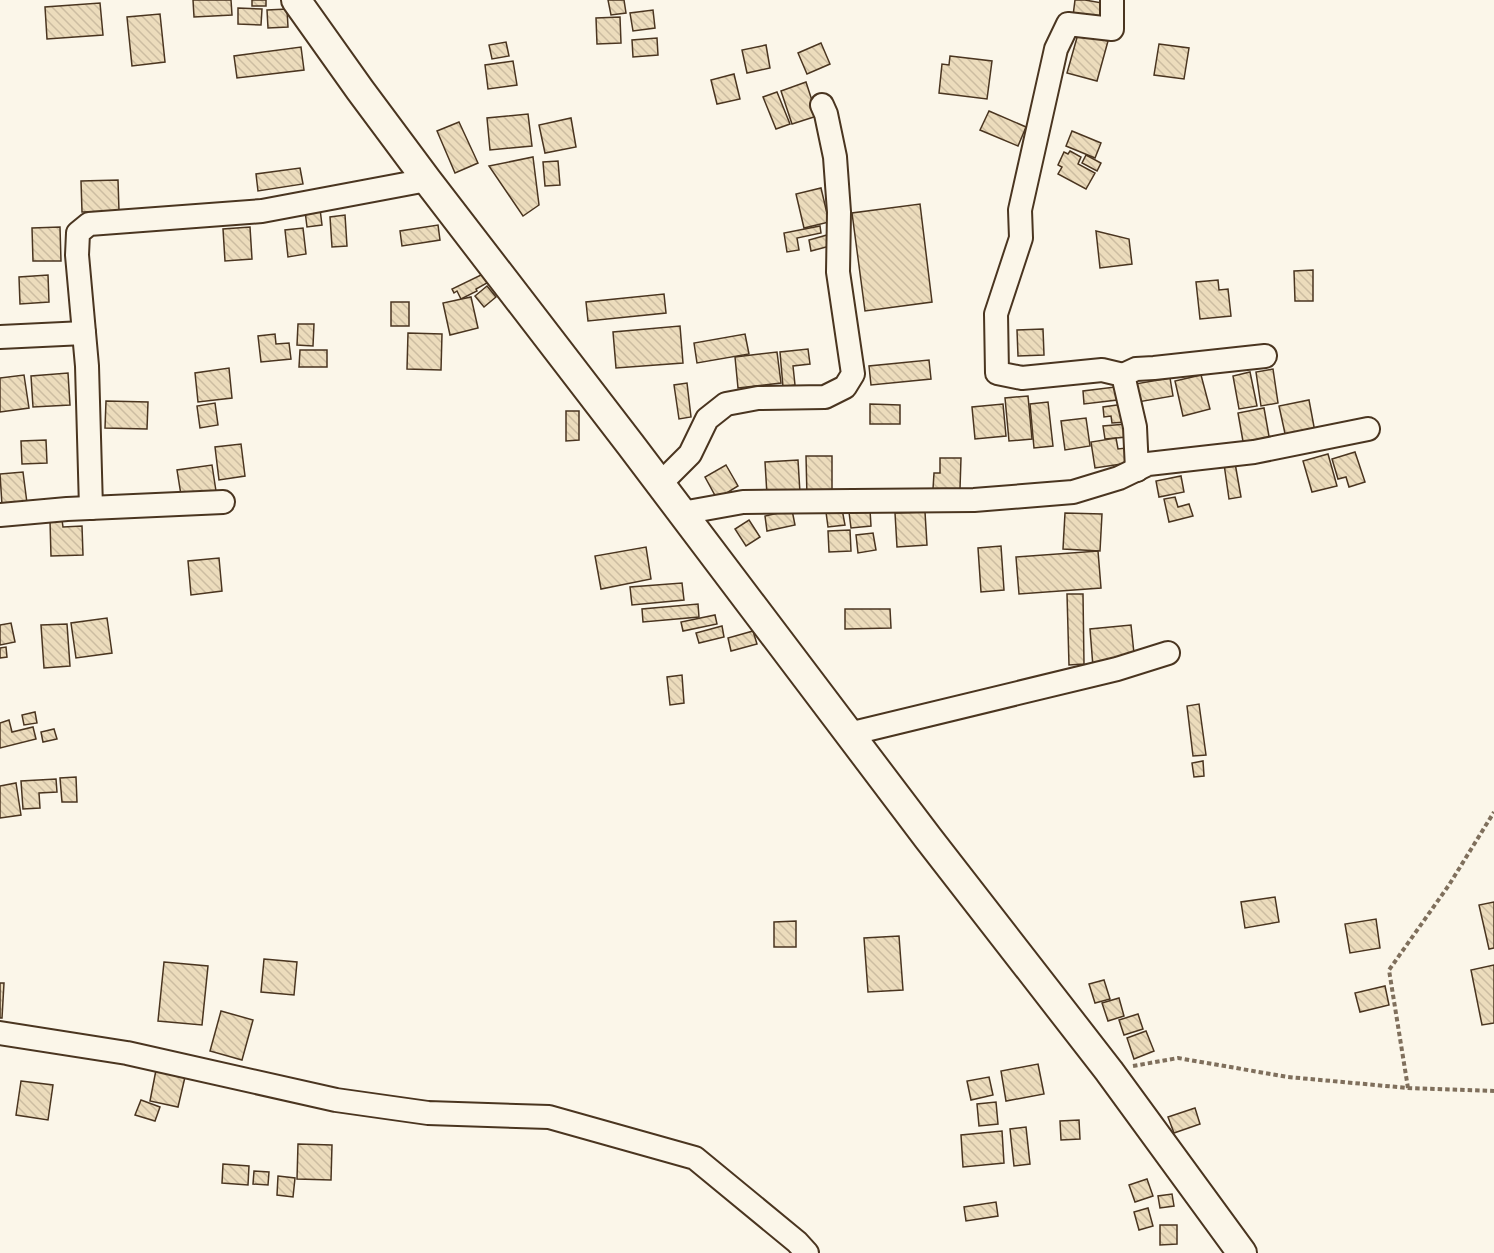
<svg xmlns="http://www.w3.org/2000/svg" width="1494" height="1253" viewBox="0 0 1494 1253" font-family="'Work Sans',sans-serif">
  <defs>
    <pattern id="building-back-hatch" width="6" height="6" patternUnits="userSpaceOnUse" patternTransform="scale(1.5)"><rect width="6" height="6" fill="#ecdcbc"/><path d="M-1 5l2 2M0 0l6 6M5-1l2 2" fill="none" stroke="#ccbda1"/></pattern>
  </defs>
  <rect width="100%" height="100%" fill="#fbf6e9"/>
  <!-- building -->
  <g fill="url(#building-back-hatch)" stroke="#4a3520" stroke-width="1.5">
    <path d="M 193,0 L 231,0 L 232,15 L 194,17 Z"/>
    <rect x="252" y="0" width="14" height="6"/>
    <path d="M 608,0 L 624,0 L 626,13 L 611,15 Z"/>
    <path d="M 1075,0 L 1085,0 L 1108,4 L 1105,22 L 1073,16 Z"/>
    <path d="M 100,3 L 103,35 L 47,39 L 45,7 Z"/>
    <path d="M 238,8 L 262,9 L 261,25 L 238,24 Z"/>
    <path d="M 287,9 L 288,27 L 268,28 L 267,10 Z"/>
    <path d="M 653,10 L 655,28 L 633,31 L 630,13 Z"/>
    <path d="M 160,14 L 165,62 L 132,66 L 127,17 Z"/>
    <path d="M 620,17 L 621,43 L 597,44 L 596,18 Z"/>
    <path d="M 1078,34 L 1108,41 L 1097,81 L 1067,73 Z"/>
    <path d="M 657,38 L 658,55 L 633,57 L 632,40 Z"/>
    <path d="M 506,42 L 509,56 L 492,59 L 489,45 Z"/>
    <path d="M 821,43 L 830,64 L 807,74 L 798,53 Z"/>
    <path d="M 1159,44 L 1189,48 L 1184,79 L 1154,75 Z"/>
    <path d="M 766,45 L 770,68 L 747,73 L 742,50 Z"/>
    <path d="M 301,47 L 304,70 L 237,78 L 234,56 Z"/>
    <path d="M 950,56 L 992,61 L 987,99 L 939,93 L 942,64 L 949,65 Z"/>
    <path d="M 513,61 L 517,85 L 488,89 L 485,65 Z"/>
    <path d="M 734,74 L 740,99 L 717,104 L 711,80 Z"/>
    <path d="M 806,82 L 817,116 L 792,124 L 781,91 Z"/>
    <path d="M 777,92 L 790,124 L 776,129 L 763,97 Z"/>
    <path d="M 989,111 L 1026,127 L 1018,146 L 980,130 Z"/>
    <path d="M 528,114 L 532,146 L 490,150 L 487,118 Z"/>
    <path d="M 571,118 L 576,147 L 545,153 L 539,125 Z"/>
    <path d="M 459,122 L 478,163 L 455,173 L 437,131 Z"/>
    <path d="M 1072,131 L 1101,143 L 1095,158 L 1066,146 Z"/>
    <path d="M 1070,151 L 1081,157 L 1078,164 L 1095,173 L 1086,189 L 1058,174 L 1062,167 L 1058,165 L 1064,152 L 1068,154 Z"/>
    <path d="M 1086,155 L 1101,163 L 1097,171 L 1082,163 Z"/>
    <path d="M 533,157 L 539,205 L 523,216 L 489,166 Z"/>
    <path d="M 558,161 L 560,185 L 545,186 L 543,162 Z"/>
    <path d="M 300,168 L 303,184 L 258,191 L 256,174 Z"/>
    <path d="M 118,180 L 119,211 L 82,212 L 81,181 Z"/>
    <path d="M 821,188 L 829,222 L 804,228 L 796,194 Z"/>
    <path d="M 920,204 L 932,302 L 865,311 L 852,213 Z"/>
    <path d="M 320,209 L 322,225 L 307,227 L 305,211 Z"/>
    <path d="M 345,215 L 347,246 L 332,247 L 330,217 Z"/>
    <path d="M 438,225 L 440,240 L 402,246 L 400,231 Z"/>
    <path d="M 820,226 L 821,233 L 797,238 L 799,250 L 787,252 L 784,233 Z"/>
    <path d="M 60,227 L 61,261 L 33,261 L 32,228 Z"/>
    <path d="M 250,227 L 252,259 L 225,261 L 223,229 Z"/>
    <path d="M 303,228 L 306,254 L 288,257 L 285,230 Z"/>
    <path d="M 1096,231 L 1129,239 L 1132,264 L 1100,268 Z"/>
    <path d="M 827,235 L 830,246 L 811,251 L 809,240 Z"/>
    <path d="M 1313,270 L 1313,301 L 1295,301 L 1294,271 Z"/>
    <path d="M 483,274 L 487,283 L 476,289 L 477,291 L 461,299 L 457,291 L 454,293 L 452,289 Z"/>
    <path d="M 48,275 L 49,302 L 20,304 L 19,277 Z"/>
    <path d="M 1218,280 L 1219,290 L 1228,289 L 1231,316 L 1200,319 L 1196,282 Z"/>
    <path d="M 487,286 L 496,297 L 484,307 L 475,296 Z"/>
    <path d="M 664,294 L 666,313 L 588,321 L 586,302 Z"/>
    <path d="M 471,297 L 478,328 L 450,335 L 443,303 Z"/>
    <rect x="391" y="302" width="18" height="24"/>
    <path d="M 298,324 L 314,324 L 313,346 L 297,345 Z"/>
    <path d="M 680,326 L 683,363 L 616,368 L 613,332 Z"/>
    <path d="M 1043,329 L 1044,355 L 1018,356 L 1017,330 Z"/>
    <path d="M 408,333 L 442,334 L 441,370 L 407,369 Z"/>
    <path d="M 275,334 L 276,344 L 289,343 L 291,359 L 261,362 L 258,336 Z"/>
    <path d="M 745,334 L 749,354 L 697,363 L 694,343 Z"/>
    <path d="M 808,349 L 810,364 L 793,366 L 795,385 L 783,387 L 780,352 Z"/>
    <path d="M 300,350 L 327,350 L 327,367 L 299,367 Z"/>
    <path d="M 777,352 L 781,383 L 738,388 L 735,357 Z"/>
    <path d="M 929,360 L 931,379 L 871,385 L 869,366 Z"/>
    <path d="M 229,368 L 232,398 L 198,402 L 195,373 Z"/>
    <path d="M 1273,369 L 1278,403 L 1261,406 L 1256,372 Z"/>
    <path d="M 1250,372 L 1257,406 L 1239,409 L 1233,376 Z"/>
    <path d="M 68,373 L 70,405 L 33,407 L 31,376 Z"/>
    <path d="M 24,375 L 29,408 L 0,412 L 0,378 Z"/>
    <path d="M 1201,375 L 1210,409 L 1183,416 L 1175,381 Z"/>
    <path d="M 1170,378 L 1173,396 L 1138,402 L 1135,384 Z"/>
    <path d="M 687,383 L 691,417 L 679,419 L 674,385 Z"/>
    <path d="M 1115,387 L 1117,400 L 1084,404 L 1083,391 Z"/>
    <path d="M 1028,396 L 1032,439 L 1009,441 L 1005,398 Z"/>
    <path d="M 1309,400 L 1315,432 L 1286,438 L 1279,406 Z"/>
    <path d="M 106,401 L 148,402 L 147,429 L 105,428 Z"/>
    <path d="M 1048,402 L 1053,446 L 1034,448 L 1030,404 Z"/>
    <path d="M 215,403 L 218,425 L 200,428 L 197,406 Z"/>
    <path d="M 870,404 L 900,405 L 900,424 L 870,424 Z"/>
    <path d="M 1003,404 L 1006,436 L 975,439 L 972,407 Z"/>
    <path d="M 1124,404 L 1126,422 L 1112,423 L 1111,416 L 1104,417 L 1103,407 Z"/>
    <path d="M 1264,408 L 1270,442 L 1244,447 L 1238,413 Z"/>
    <path d="M 566,411 L 579,411 L 579,440 L 566,441 Z"/>
    <path d="M 1086,418 L 1090,446 L 1065,450 L 1061,421 Z"/>
    <path d="M 1126,424 L 1127,437 L 1105,439 L 1103,426 Z"/>
    <path d="M 1116,438 L 1118,449 L 1126,448 L 1128,463 L 1095,468 L 1091,442 Z"/>
    <path d="M 46,440 L 47,463 L 22,464 L 21,441 Z"/>
    <path d="M 241,444 L 245,476 L 219,480 L 215,447 Z"/>
    <path d="M 1355,452 L 1365,482 L 1349,487 L 1346,477 L 1338,479 L 1332,459 Z"/>
    <path d="M 1328,454 L 1337,486 L 1312,492 L 1303,461 Z"/>
    <path d="M 806,456 L 832,456 L 832,497 L 807,497 Z"/>
    <path d="M 940,458 L 961,458 L 960,489 L 933,489 L 934,473 L 940,473 Z"/>
    <path d="M 798,460 L 800,493 L 767,495 L 765,462 Z"/>
    <path d="M 1235,463 L 1241,497 L 1229,499 L 1224,464 Z"/>
    <path d="M 212,465 L 216,491 L 181,495 L 177,470 Z"/>
    <path d="M 726,465 L 738,486 L 717,499 L 705,477 Z"/>
    <path d="M 23,472 L 27,503 L 2,505 L 0,474 Z"/>
    <path d="M 1181,476 L 1184,492 L 1159,497 L 1156,481 Z"/>
    <path d="M 1175,497 L 1178,507 L 1189,504 L 1193,516 L 1169,522 L 1164,499 Z"/>
    <path d="M 842,509 L 845,525 L 828,527 L 826,512 Z"/>
    <path d="M 792,510 L 795,525 L 767,531 L 765,516 Z"/>
    <path d="M 870,510 L 871,526 L 851,528 L 849,512 Z"/>
    <path d="M 925,512 L 927,545 L 897,547 L 895,513 Z"/>
    <path d="M 1065,513 L 1102,514 L 1100,551 L 1063,549 Z"/>
    <path d="M 62,520 L 63,527 L 82,526 L 83,555 L 51,556 L 50,521 Z"/>
    <path d="M 749,520 L 760,537 L 746,546 L 735,529 Z"/>
    <path d="M 850,530 L 851,551 L 829,552 L 828,531 Z"/>
    <path d="M 873,533 L 876,550 L 858,553 L 856,535 Z"/>
    <path d="M 1001,546 L 1004,590 L 981,592 L 978,548 Z"/>
    <path d="M 646,547 L 651,579 L 601,589 L 595,556 Z"/>
    <path d="M 1098,551 L 1101,588 L 1019,594 L 1016,557 Z"/>
    <path d="M 219,558 L 222,591 L 191,595 L 188,561 Z"/>
    <path d="M 682,583 L 684,600 L 632,605 L 630,587 Z"/>
    <path d="M 1067,594 L 1083,594 L 1084,664 L 1069,665 Z"/>
    <path d="M 698,604 L 699,617 L 643,622 L 642,609 Z"/>
    <path d="M 845,609 L 890,609 L 891,628 L 845,629 Z"/>
    <path d="M 715,615 L 717,624 L 683,631 L 681,622 Z"/>
    <path d="M 107,618 L 112,653 L 76,658 L 71,623 Z"/>
    <path d="M 11,623 L 15,642 L 0,645 L 0,625 Z"/>
    <path d="M 67,624 L 70,666 L 44,668 L 41,625 Z"/>
    <path d="M 1131,625 L 1135,663 L 1093,667 L 1090,629 Z"/>
    <path d="M 722,626 L 724,637 L 699,643 L 696,633 Z"/>
    <path d="M 753,631 L 757,644 L 731,651 L 728,638 Z"/>
    <path d="M 6,647 L 7,657 L 0,658 L 0,648 Z"/>
    <path d="M 682,675 L 684,703 L 670,705 L 667,677 Z"/>
    <path d="M 1199,704 L 1206,755 L 1193,756 L 1187,706 Z"/>
    <path d="M 35,712 L 37,723 L 24,725 L 22,715 Z"/>
    <path d="M 9,720 L 12,732 L 33,727 L 36,739 L 0,748 L 0,723 Z"/>
    <path d="M 54,729 L 57,739 L 43,742 L 41,732 Z"/>
    <path d="M 1203,761 L 1204,776 L 1194,777 L 1192,763 Z"/>
    <path d="M 76,777 L 77,802 L 62,802 L 60,778 Z"/>
    <path d="M 56,779 L 57,792 L 39,793 L 40,808 L 23,809 L 21,781 Z"/>
    <path d="M 16,783 L 21,815 L 0,818 L 0,786 Z"/>
    <path d="M 1275,897 L 1279,922 L 1245,928 L 1241,902 Z"/>
    <path d="M 1494,902 L 1494,948 L 1489,949 L 1479,905 Z"/>
    <path d="M 1376,919 L 1380,948 L 1350,953 L 1345,924 Z"/>
    <path d="M 796,921 L 796,947 L 774,947 L 774,922 Z"/>
    <path d="M 899,936 L 903,990 L 868,992 L 864,938 Z"/>
    <path d="M 264,959 L 297,962 L 294,995 L 261,992 Z"/>
    <path d="M 164,962 L 208,966 L 202,1025 L 158,1021 Z"/>
    <path d="M 1494,965 L 1494,1023 L 1482,1025 L 1471,970 Z"/>
    <path d="M 1104,980 L 1110,999 L 1095,1003 L 1089,984 Z"/>
    <path d="M 0,983 L 4,983 L 2,1018 L 0,1018 Z"/>
    <path d="M 1385,986 L 1389,1005 L 1360,1012 L 1355,993 Z"/>
    <path d="M 1119,998 L 1124,1016 L 1108,1021 L 1102,1003 Z"/>
    <path d="M 221,1011 L 253,1020 L 242,1060 L 210,1051 Z"/>
    <path d="M 1138,1014 L 1143,1029 L 1124,1035 L 1119,1020 Z"/>
    <path d="M 1146,1031 L 1154,1051 L 1134,1059 L 1127,1038 Z"/>
    <path d="M 1038,1064 L 1044,1094 L 1006,1101 L 1001,1071 Z"/>
    <path d="M 156,1070 L 185,1077 L 178,1107 L 150,1101 Z"/>
    <path d="M 989,1077 L 993,1095 L 971,1100 L 967,1081 Z"/>
    <path d="M 21,1081 L 53,1085 L 48,1120 L 16,1115 Z"/>
    <path d="M 141,1100 L 160,1107 L 155,1121 L 135,1115 Z"/>
    <path d="M 996,1102 L 998,1124 L 979,1126 L 977,1104 Z"/>
    <path d="M 1195,1108 L 1200,1124 L 1174,1133 L 1168,1117 Z"/>
    <path d="M 1079,1120 L 1080,1139 L 1061,1140 L 1060,1121 Z"/>
    <path d="M 1026,1127 L 1030,1164 L 1014,1166 L 1010,1129 Z"/>
    <path d="M 1002,1131 L 1004,1163 L 963,1167 L 961,1135 Z"/>
    <path d="M 298,1144 L 332,1145 L 331,1180 L 297,1179 Z"/>
    <path d="M 223,1164 L 249,1166 L 248,1185 L 222,1183 Z"/>
    <path d="M 254,1171 L 269,1172 L 268,1185 L 253,1184 Z"/>
    <path d="M 278,1176 L 295,1178 L 293,1197 L 277,1195 Z"/>
    <path d="M 1147,1179 L 1153,1196 L 1135,1202 L 1129,1185 Z"/>
    <path d="M 1172,1194 L 1174,1206 L 1160,1208 L 1158,1196 Z"/>
    <path d="M 996,1202 L 998,1216 L 966,1221 L 964,1207 Z"/>
    <path d="M 1148,1208 L 1153,1226 L 1139,1230 L 1134,1212 Z"/>
    <path d="M 1160,1225 L 1177,1225 L 1177,1244 L 1160,1245 Z"/>
  </g>
  <g fill="none" stroke-linecap="round" stroke-linejoin="round">
    <defs>
      <g id="minor">
        <path d="M 1112,0 L 1112,29 L 1068,24 L 1056,49 L 1020,210 L 1021,238 L 996,314 L 997,373 L 1022,378 L 1102,370 L 1123,375 L 1135,427 L 1137,470"/>
        <path d="M 0,337 L 84,333"/>
        <path d="M 1123,375 L 1136,369 L 1154,368 L 1265,356"/>
        <path d="M 660,484 L 690,454 L 707,419 L 726,404 L 758,398 L 825,397 L 845,387 L 853,374 L 838,272 L 839,212 L 835,157 L 826,114 L 822,105"/>
        <path d="M 91,508 L 87,366 L 77,255 L 78,233 L 89,224 L 262,211 L 427,180"/>
        <path d="M 682,513 L 743,502 L 974,500 L 1073,492 L 1119,478 L 1148,464 L 1254,452 L 1368,429"/>
        <path d="M 0,515 L 67,509 L 223,502"/>
        <path d="M 849,734 L 1117,669 L 1168,653"/>
        <path d="M 0,1033 L 127,1053 L 336,1100 L 428,1113 L 549,1117 L 695,1158 L 797,1242 L 807,1253"/>
      </g>
      <path id="major" d="M 296,0 L 360,90 L 427,180 L 630,444 L 928,838 L 1109,1071 L 1242,1253"/>
    </defs>
    <!-- minor casing -->
    <use href="#minor" stroke="#4a3520" stroke-width="26"/>
    <!-- major casing -->
    <use href="#major" stroke="#4a3520" stroke-width="32"/>
    <!-- path -->
    <g stroke="#7f6f5c" stroke-width="4" stroke-dasharray="4.5 3" stroke-linecap="butt">
      <path d="M 1133,1066 L 1178,1058 L 1288,1077 L 1408,1088 L 1494,1091"/>
      <path d="M 1408,1088 L 1389,970 L 1449,885 L 1494,812"/>
    </g>
    <!-- minor -->
    <use href="#minor" stroke="#fbf6e9" stroke-width="22"/>
    <!-- major -->
    <use href="#major" stroke="#fbf6e9" stroke-width="28"/>
  </g>
</svg>
